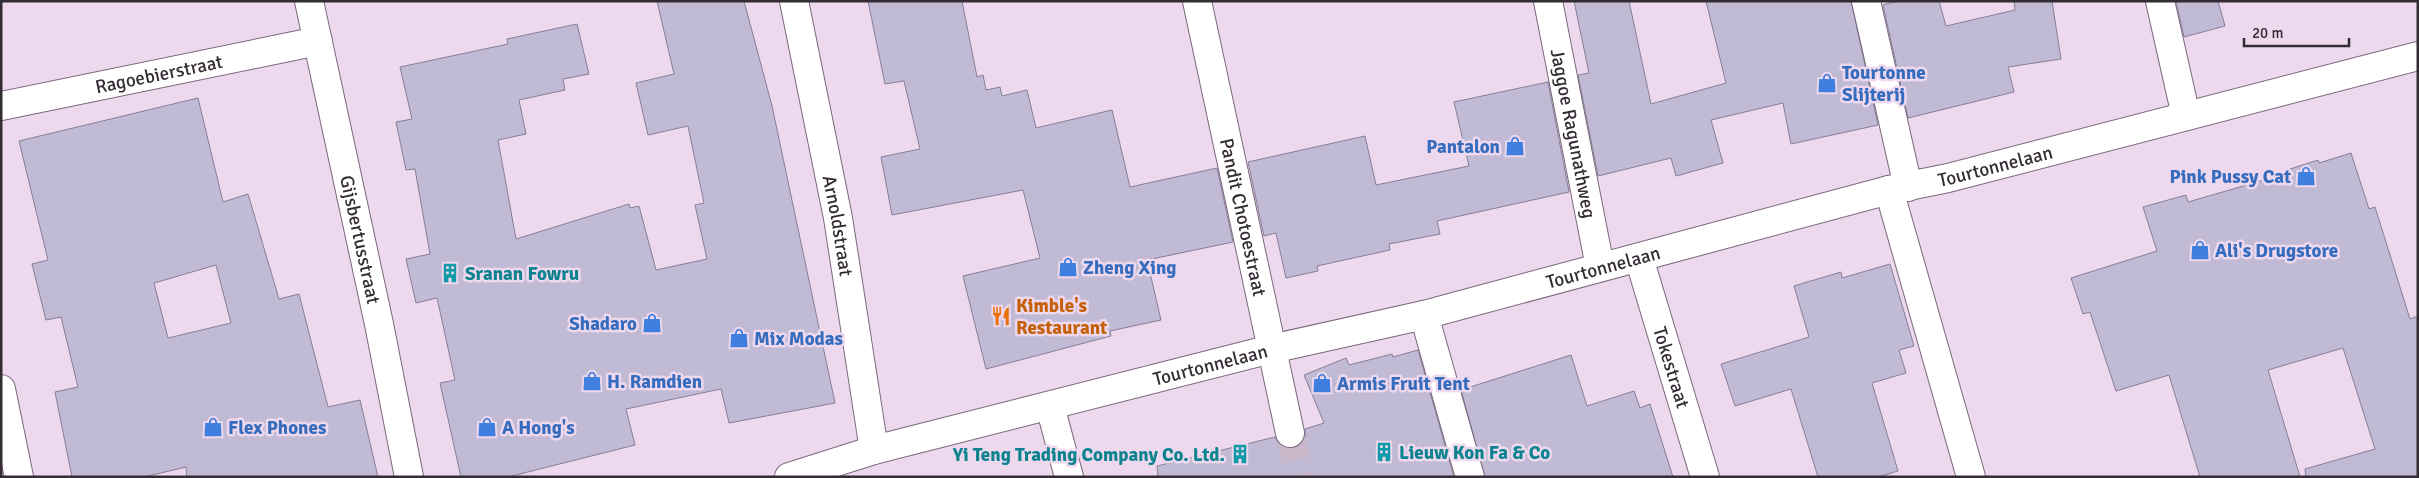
<svg xmlns="http://www.w3.org/2000/svg" width="2419" height="478" viewBox="0 0 2419 478" font-family="Signika,sans-serif">
  <rect width="100%" height="100%" fill="#edd8ee"/>
  <!-- building -->
  <g fill="#c0bad4" stroke="#857f98" fill-rule="evenodd">
    <path d="M 657,1 L 744,1 L 772,106 L 835,403 L 729,423 L 721,389 L 626,409 L 635,445 L 508,477 L 461,477 L 440,383 L 455,380 L 437,298 L 416,303 L 406,259 L 430,254 L 415,169 L 406,170 L 396,122 L 412,119 L 400,67 L 508,44 L 507,39 L 577,24 L 589,74 L 563,79 L 565,90 L 519,100 L 526,134 L 498,140 L 516,239 L 629,204 L 630,208 L 639,206 L 656,270 L 707,259 L 695,205 L 704,203 L 688,126 L 648,135 L 636,83 L 674,74 Z"/>
    <path d="M 868,1 L 962,1 L 977,77 L 983,75 L 986,90 L 1000,87 L 1002,96 L 1027,90 L 1036,128 L 1112,110 L 1130,187 L 1217,168 L 1233,242 L 1147,260 L 1161,320 L 1110,331 L 1111,336 L 986,369 L 963,276 L 1040,258 L 1023,190 L 892,215 L 881,157 L 920,149 L 904,81 L 885,84 Z"/>
    <path d="M 1574,1 L 1629,1 L 1651,104 L 1726,83 L 1706,1 L 1851,1 L 1878,125 L 1791,144 L 1783,103 L 1711,120 L 1723,163 L 1676,176 L 1671,158 L 1598,176 L 1578,75 L 1589,73 Z"/>
    <path d="M 1897,1 L 1939,1 L 1946,26 L 2015,10 L 2014,1 L 2052,1 L 2061,59 L 2008,67 L 2014,92 L 1908,118 L 1883,5 Z"/>
    <path d="M 2176,1 L 2218,1 L 2225,26 L 2184,37 Z"/>
    <path d="M 1548,82 L 1569,192 L 1437,221 L 1440,234 L 1389,244 L 1390,250 L 1317,266 L 1318,271 L 1286,278 L 1276,233 L 1264,236 L 1248,162 L 1365,136 L 1376,185 L 1469,166 L 1454,102 Z"/>
    <path d="M 198,98 L 223,202 L 248,194 L 279,299 L 299,294 L 328,407 L 360,400 L 378,477 L 187,477 L 186,467 L 144,477 L 72,477 L 55,392 L 78,387 L 61,317 L 46,320 L 32,264 L 48,260 L 19,141 ZM 216,265 L 231,323 L 168,338 L 154,283 Z"/>
    <path d="M 2351,153 L 2369,209 L 2375,207 L 2410,319 L 2418,316 L 2418,477 L 2306,477 L 2305,469 L 2375,449 L 2343,348 L 2268,370 L 2300,477 L 2200,477 L 2169,375 L 2116,391 L 2090,312 L 2083,314 L 2071,278 L 2157,251 L 2143,207 L 2186,195 L 2188,202 L 2288,173 L 2287,170 L 2318,160 L 2319,163 Z"/>
    <path d="M 1890,264 L 1914,346 L 1899,350 L 1906,373 L 1872,383 L 1898,471 L 1878,477 L 1818,477 L 1791,389 L 1735,406 L 1721,364 L 1809,337 L 1794,286 L 1841,272 L 1842,278 Z"/>
    <path d="M 1418,350 L 1454,477 L 1158,477 L 1157,466 L 1275,437 L 1279,444 L 1285,448 L 1294,448 L 1300,445 L 1305,438 L 1305,429 L 1324,423 L 1304,375 L 1346,358 L 1349,365 L 1392,354 L 1393,357 Z"/>
    <path d="M 1571,355 L 1587,406 L 1634,391 L 1640,408 L 1650,404 L 1673,477 L 1485,477 L 1461,390 Z"/>
  </g>
  <g fill="none" stroke-linecap="round" stroke-linejoin="round">
    <!-- minor-tunnel -->
    <path stroke="#c8b6c9" stroke-width="28" stroke-dasharray="28 14" stroke-linecap="butt" d="M 1290,433 L 1300,477"/>
    <defs>
      <g id="minor">
        <path id="s1" d="M 309,1 L 379,324 L 409,477"/>
        <path id="s2" d="M 794,1 L 838,218 L 874,450"/>
        <path id="s3" d="M 1197,1 L 1290,433"/>
        <path id="s4" d="M 1548,1 L 1600,267"/>
        <path d="M 1866,1 L 1908,187"/>
        <path d="M 2160,1 L 2186,116"/>
        <path id="s5" d="M 1,106 L 318,41"/>
        <path d="M 1889,190 L 1971,477"/>
        <path id="s6" d="M 1639,258 L 1705,477"/>
        <path d="M 1424,315 L 1470,477"/>
        <path d="M 1,389 L 19,477"/>
        <path d="M 1050,406 L 1069,477"/>
        <path id="s7" d="M 789,477 L 874,450 L 1271,349 L 1424,315 L 1889,190 L 1948,178 L 2418,56"/>
      </g>
    </defs>
    <!-- minor casing -->
    <use href="#minor" stroke="#7b687c" stroke-width="30"/>
    <!-- minor -->
    <use href="#minor" stroke="#fff" stroke-width="28"/>
  </g>
  <!-- icons -->
  <defs>
    <symbol id="shop-bare" viewBox="-9 -9 18 18"><path d="M-5-2.5h2.3a2.7 3.5 0 0 1 5.4 0H5L5.5 6h-11ZM-1.5-2.5h3a1.5 2.3 0 0 0-3 0Z" fill="#3f7fe0" stroke="#edd8ee" stroke-width="2.5" paint-order="stroke"/></symbol>
    <symbol id="building-bare" viewBox="-9 -9 18 18"><path d="M-4-6H4V6H1V3H-1V6H-4ZM-2.5-4.3h1.7v1.8h-1.7ZM.8-4.3h1.7v1.8H.8ZM-2.5-1h1.7V.8h-1.7ZM.8-1h1.7V.8H.8Z" fill="#0f9aa8" stroke="#edd8ee" stroke-width="2.5" paint-order="stroke"/></symbol>
    <symbol id="restaurant-bare" viewBox="-9 -9 18 18"><path d="M-5-6h1v4h1v-4h1v4h1v-4h1v5L-1.5 .5V6h-2V.5L-5-1ZM5-6V6H3V1.5H1.5Q1.5-4 5-6Z" fill="#e8710a" stroke="#edd8ee" stroke-width="2.5" paint-order="stroke"/></symbol>
  </defs>
  <g fill-rule="evenodd">
    <use href="#shop-bare" x="1813" y="69" width="28" height="28"/>
    <use href="#shop-bare" x="1501" y="132" width="28" height="28"/>
    <use href="#shop-bare" x="2292" y="162" width="28" height="28"/>
    <use href="#shop-bare" x="2186" y="236" width="28" height="28"/>
    <use href="#shop-bare" x="1054" y="253" width="28" height="28"/>
    <use href="#building-bare" x="436" y="259" width="28" height="28"/>
    <use href="#restaurant-bare" x="987" y="302" width="28" height="28"/>
    <use href="#shop-bare" x="638" y="309" width="28" height="28"/>
    <use href="#shop-bare" x="725" y="324" width="28" height="28"/>
    <use href="#shop-bare" x="578" y="367" width="28" height="28"/>
    <use href="#shop-bare" x="1308" y="369" width="28" height="28"/>
    <use href="#shop-bare" x="199" y="413" width="28" height="28"/>
    <use href="#shop-bare" x="473" y="413" width="28" height="28"/>
    <use href="#building-bare" x="1370" y="438" width="28" height="28"/>
    <use href="#building-bare" x="1226" y="440" width="28" height="28"/>
  </g>
  <g text-anchor="middle" stroke-width="5" stroke-linejoin="round" paint-order="stroke">
    <!-- shop labels -->
    <g font-size="19" font-weight="bold" fill="#366cbe" stroke="#edd8ee" text-anchor="start">
      <text x="1842" y="79">Tourtonne<tspan x="1842" dy="22">Slijterij</tspan></text>
      <text x="1500" y="153" text-anchor="end">Pantalon</text>
      <text x="2291" y="183" text-anchor="end">Pink Pussy Cat</text>
      <text x="2215" y="257">Ali's Drugstore</text>
      <text x="1083" y="274">Zheng Xing</text>
      <text x="637" y="330" text-anchor="end">Shadaro</text>
      <text x="754" y="345">Mix Modas</text>
      <text x="607" y="388">H. Ramdien</text>
      <text x="1337" y="390">Armis Fruit Tent</text>
      <text x="228" y="434">Flex Phones</text>
      <text x="502" y="434">A Hong's</text>
    </g>
    <!-- street labels -->
    <g font-size="19" fill="#342c34" stroke="#edd8ee">
      <text dy="7" stroke="none"><textPath href="#s5" startOffset="161">Ragoebierstraat</textPath></text>
      <text dy="7" stroke="none"><textPath href="#s4" startOffset="135">Jaggoe Ragunathweg</textPath></text>
      <text dy="7" stroke="none"><textPath href="#s7" startOffset="1246">Tourtonnelaan</textPath></text>
      <text dy="7" stroke="none"><textPath href="#s3" startOffset="221">Pandit Chotoestraat</textPath></text>
      <text dy="7" stroke="none"><textPath href="#s2" startOffset="229">Arnoldstraat</textPath></text>
      <text dy="7" stroke="none"><textPath href="#s1" startOffset="244">Gijsbertusstraat</textPath></text>
      <text dy="7" stroke="none"><textPath href="#s7" startOffset="841">Tourtonnelaan</textPath></text>
      <text dy="7" stroke="none"><textPath href="#s7" startOffset="436">Tourtonnelaan</textPath></text>
      <text dy="7" stroke="none"><textPath href="#s6" startOffset="114">Tokestraat</textPath></text>
    </g>
    <!-- culture labels -->
    <g font-size="19" font-weight="bold" fill="#0d838f" stroke="#edd8ee" text-anchor="start">
      <text x="465" y="280">Sranan Fowru</text>
      <text x="1399" y="459">Lieuw Kon Fa &amp; Co</text>
      <text x="1225" y="461" text-anchor="end">Yi Teng Trading Company Co. Ltd.</text>
    </g>
    <!-- food labels -->
    <g font-size="19" font-weight="bold" fill="#c56008" stroke="#edd8ee" text-anchor="start">
      <text x="1016" y="312">Kimble's<tspan x="1016" dy="22">Restaurant</tspan></text>
    </g>
  </g>
  <!-- border -->
  <rect width="2419" height="478" fill="none" stroke="#342c34" stroke-width="5"/>
  <!-- scale -->
  <path d="M2244 38v8h105v-8" fill="none" stroke="#342c34" stroke-width="2.5"/>
  <text x="2252" y="38" font-size="15" fill="#342c34" stroke="#edd8ee" stroke-width="4" paint-order="stroke">20 m</text>
</svg>
